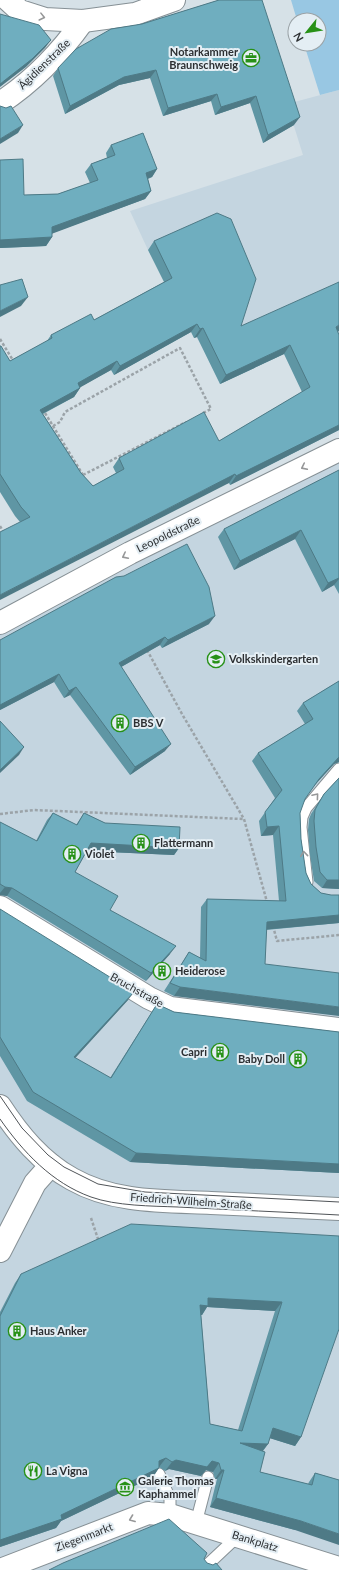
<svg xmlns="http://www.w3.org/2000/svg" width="339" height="1570" viewBox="0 0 339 1570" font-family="Lato,sans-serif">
  <rect width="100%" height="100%" fill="#d6e1e7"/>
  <!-- built -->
  <g fill="#c4d5e0">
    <path d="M 339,90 L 339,430 L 325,437 L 284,354 L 220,384 L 203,349 L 148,250 L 130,211 L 303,155 L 287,104 Z"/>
    <path d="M 339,461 L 339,1570 L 0,1570 L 0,634 L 129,563 Z"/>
  </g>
  <!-- green -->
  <path fill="#98c7e3" d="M 291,0 L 339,0 L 339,90 L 320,95 L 304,44 L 319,44 L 319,20 L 297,20 Z"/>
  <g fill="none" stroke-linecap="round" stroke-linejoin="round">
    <defs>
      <g id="lane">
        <path d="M 307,882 L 301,827 L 302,817 L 306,808 L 339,769"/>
        <path d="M 159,1474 L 170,1499 L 170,1515"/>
        <path d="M 196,1523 L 208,1477"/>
        <path d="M 205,1567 L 238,1536"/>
      </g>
      <g id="street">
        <path d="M 8,0 L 20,11 L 45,19 L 83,21 L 135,14 L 174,0"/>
        <path d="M 0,103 C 32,82 61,52 83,21"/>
        <path d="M 0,623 L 130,553 L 339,450"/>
        <path d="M 0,907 L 149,998 L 170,1008 L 339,1029"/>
        <path d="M 0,1106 C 19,1135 41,1162 72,1179 C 114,1203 164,1201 211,1203 C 254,1205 296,1207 339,1209"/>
        <path d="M 0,1251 L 35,1183 L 51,1165"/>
        <path d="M 0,1570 L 148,1513 L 170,1515 L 339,1568"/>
      </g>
    </defs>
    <!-- lane casing -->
    <use href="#lane" stroke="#869095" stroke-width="13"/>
    <!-- street casing -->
    <use href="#street" stroke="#869095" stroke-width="24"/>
    <!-- path -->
    <g stroke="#9ba3a8" stroke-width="2.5" stroke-dasharray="3 2" stroke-linecap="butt">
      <path d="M 0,339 L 14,362"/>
      <path d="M 45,413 L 83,475"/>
      <path d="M 53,426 L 60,422 L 65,412 L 180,348 L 211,409 L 203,413"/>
      <path d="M 83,475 L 186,422"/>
      <path d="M 0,526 L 4,533"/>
      <path d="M 147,650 L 182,714 L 244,819 L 267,902"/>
      <path d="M 0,814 L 34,810 L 243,819"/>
      <path d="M 273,926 L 277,941 L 339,935"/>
      <path d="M 91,1218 L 99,1242"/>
    </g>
    <!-- lane -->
    <use href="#lane" stroke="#fff" stroke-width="11"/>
    <!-- street -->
    <use href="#street" stroke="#fff" stroke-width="22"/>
    <!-- tram -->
    <g stroke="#505458" stroke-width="1">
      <path d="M 0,1096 L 22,1128 L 48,1155 L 64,1167 L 98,1184 L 145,1192 L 339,1202"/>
      <path d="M 0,1119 C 23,1152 52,1183 91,1197 C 116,1206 152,1206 178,1207 C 232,1210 285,1212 339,1215"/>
    </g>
  </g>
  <!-- wall -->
  <g fill="#5f96a4" fill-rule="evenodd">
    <path d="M 219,0 L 294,125 L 263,143 L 250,103 L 215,115 L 211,101 L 163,116 L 150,78 L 119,85 L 65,114 L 53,76 L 58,68 L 142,24 Z"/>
    <path d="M 111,145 L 157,169 L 152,177 L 148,179 L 151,191 L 145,199 L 52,233 L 52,237 L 46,246 L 0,248 L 0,160 L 24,195 L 58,194 L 90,183 L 85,172 L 91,164 L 107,158 L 106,153 Z"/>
    <path d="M 154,241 L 241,326 L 338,332 L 339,430 L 230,485 L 229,483 L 20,522 L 15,516 L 0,492 L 0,346 L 10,361 L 47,341 L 51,335 L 94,320 L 164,282 L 148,250 ZM 191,332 L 194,338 L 197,337 L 220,384 L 284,354 L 302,392 L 219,441 L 119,458 L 113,467 L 116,473 L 93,486 L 81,473 L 43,414 L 74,397 L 80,388 L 80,387 L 111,370 L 114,375 Z"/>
    <path d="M 339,470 L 339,594 L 334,585 L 322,592 L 295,539 L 234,570 L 218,537 L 224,529 Z"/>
    <path d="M 209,624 L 162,648 L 160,645 L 121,667 L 165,751 L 130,775 L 70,695 L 64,698 L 54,682 L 0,710 L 0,640 Z"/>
    <path d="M 339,681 L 339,762 L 334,764 L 313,787 L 304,799 L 300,813 L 301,839 L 306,873 L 311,884 L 321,893 L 331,895 L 339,895 L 339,923 L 266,930 L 265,964 L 174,996 L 164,991 L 189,952 L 200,958 L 201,907 L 207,899 L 279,901 L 273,835 L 261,836 L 259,821 L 275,798 L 252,761 L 258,753 L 305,724 L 297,711 L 303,703 Z"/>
    <path d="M 339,778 L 339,889 L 322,888 L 314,881 L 310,855 L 308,830 L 309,819 L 311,814 L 324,794 Z"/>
    <path d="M 53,813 L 76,825 L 84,813 L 105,823 L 179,848 L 174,855 L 87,851 L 75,872 L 110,910 L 170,954 L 146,981 L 7,896 L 0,895 L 0,822 L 36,841 L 47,820 Z"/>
    <path d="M 0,909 L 128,1000 L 75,1058 L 110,1078 L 157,1004 L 174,1012 L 339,1032 L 339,1173 L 130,1162 L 27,1101 L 0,1056 Z"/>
    <path d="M 339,1236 L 301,1437 L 295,1446 L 270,1438 L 268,1444 L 263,1451 L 260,1472 L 308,1484 L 309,1482 L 315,1473 L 339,1480 L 295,1530 L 210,1507 L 217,1479 L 215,1479 L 213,1472 L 206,1470 L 201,1476 L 169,1469 L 165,1471 L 159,1467 L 153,1477 L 61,1521 L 56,1528 L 0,1547 L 0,1312 L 15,1283 L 21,1274 ZM 207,1307 L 275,1311 L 238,1430 L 210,1424 L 201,1315 L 202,1315 Z"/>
  </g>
  <!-- shaded-wall -->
  <g fill="#4e7a86">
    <path d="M 51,40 L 45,48 L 26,67 L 0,87 L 0,84 Z"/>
    <path d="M 156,70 L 150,78 L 119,85 L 65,114 L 70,106 L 124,77 Z"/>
    <path d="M 217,94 L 211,101 L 163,116 L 168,108 Z"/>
    <path d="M 256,96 L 250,103 L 215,115 L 221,107 Z"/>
    <path d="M 300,117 L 294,125 L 263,143 L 268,135 Z"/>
    <path d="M 23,125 L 18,133 L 0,144 L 0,139 Z"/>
    <path d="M 157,169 L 152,177 L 140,181 L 146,173 Z"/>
    <path d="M 151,191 L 145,199 L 46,236 L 52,227 Z"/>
    <path d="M 52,237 L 46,246 L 0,248 L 0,240 Z"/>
    <path d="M 28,297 L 21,306 L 0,317 L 0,311 Z"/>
    <path d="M 197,324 L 191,332 L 114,375 L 120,366 Z"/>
    <path d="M 339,325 L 339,331 L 330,336 L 336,327 Z"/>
    <path d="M 203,328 L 197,337 L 194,338 L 200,329 Z"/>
    <path d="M 290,345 L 284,354 L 220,384 L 226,375 Z"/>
    <path d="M 117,361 L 111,370 L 72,392 L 78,383 Z"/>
    <path d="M 80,388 L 74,397 L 34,418 L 40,410 Z"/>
    <path d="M 339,425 L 339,430 L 230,485 L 236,476 Z"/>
    <path d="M 235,474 L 229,483 L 0,600 L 0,595 Z"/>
    <path d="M 301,530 L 295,539 L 234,570 L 240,561 Z"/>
    <path d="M 339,578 L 339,579 L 334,585 L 322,592 L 328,583 Z"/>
    <path d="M 215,616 L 209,624 L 162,648 L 168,640 Z"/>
    <path d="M 165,637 L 160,645 L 114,671 L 119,663 Z"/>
    <path d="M 59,674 L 54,682 L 0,710 L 0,705 Z"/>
    <path d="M 76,687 L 70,695 L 64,698 L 69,691 Z"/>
    <path d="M 171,744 L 165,751 L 130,775 L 135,767 Z"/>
    <path d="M 24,747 L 19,755 L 0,773 L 0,770 Z"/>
    <path d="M 339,757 L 339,762 L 334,764 L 313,787 L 319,779 Z"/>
    <path d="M 279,826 L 273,835 L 261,836 L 267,827 Z"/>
    <path d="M 91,843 L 179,848 L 174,855 L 86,851 Z"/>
    <path d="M 327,880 L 339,880 L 339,889 L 322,888 Z"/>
    <path d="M 5,887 L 12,888 L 7,896 L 0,895 L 0,893 Z"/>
    <path d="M 339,915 L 339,923 L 261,930 L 267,922 Z"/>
    <path d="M 176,946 L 170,954 L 146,981 L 151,973 Z"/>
    <path d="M 180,987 L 339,1007 L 339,1016 L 174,996 Z"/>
    <path d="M 134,992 L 128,1000 L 68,1066 L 74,1057 Z"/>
    <path d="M 136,1153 L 339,1164 L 339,1173 L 130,1162 Z"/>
    <path d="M 208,1298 L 282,1302 L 275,1311 L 207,1307 L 202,1315 L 194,1314 L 200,1305 Z"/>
    <path d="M 273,1428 L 301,1437 L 295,1446 L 266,1437 Z"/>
    <path d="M 240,1443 L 268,1444 L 261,1453 Z"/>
    <path d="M 166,1458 L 159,1467 L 153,1470 L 159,1461 Z"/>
    <path d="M 176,1460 L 212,1461 L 219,1463 L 213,1472 L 206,1470 L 201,1476 L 169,1469 L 165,1471 L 172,1462 Z"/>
    <path d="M 159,1468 L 153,1477 L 61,1521 L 56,1528 L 0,1547 L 0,1540 L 61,1515 Z"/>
    <path d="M 221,1470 L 224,1470 L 217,1479 L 215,1479 Z"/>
    <path d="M 216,1498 L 301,1521 L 339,1534 L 339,1545 L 295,1530 L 210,1507 Z"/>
  </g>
  <!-- building -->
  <g fill="#6faebf" stroke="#4e7a86" fill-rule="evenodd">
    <path d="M 219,0 L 262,0 L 300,117 L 268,135 L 256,96 L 221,107 L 217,94 L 168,108 L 156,70 L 124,77 L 70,106 L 58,68 L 76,49 L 111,29 L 142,24 Z"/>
    <path d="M 0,14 L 39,25 L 51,40 L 32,59 L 0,84 Z"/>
    <path d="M 0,106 L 6,108 L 11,106 L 23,125 L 0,139 Z"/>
    <path d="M 143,133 L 157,169 L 146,173 L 151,191 L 52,227 L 52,237 L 0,240 L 0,160 L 23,159 L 24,195 L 58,194 L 98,180 L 91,164 L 115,155 L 111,145 Z"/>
    <path d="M 217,213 L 231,219 L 256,279 L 241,326 L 339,282 L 339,325 L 336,327 L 339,335 L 339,425 L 236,476 L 235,474 L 0,595 L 0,532 L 30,517 L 21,507 L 0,474 L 0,346 L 1,346 L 10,361 L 52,338 L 51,335 L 91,314 L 94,320 L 172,278 L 154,241 ZM 197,324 L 200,329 L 203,328 L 226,375 L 290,345 L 310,387 L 219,441 L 204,412 L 119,458 L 124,469 L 93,486 L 81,473 L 40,410 L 80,388 L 78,383 L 117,361 L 120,366 Z"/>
    <path d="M 22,279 L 28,297 L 0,311 L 0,285 Z"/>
    <path d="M 339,470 L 339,578 L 328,583 L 301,530 L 240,561 L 224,529 Z"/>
    <path d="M 187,544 L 209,587 L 215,616 L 168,640 L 165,637 L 119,663 L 171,744 L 135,767 L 76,687 L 69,691 L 59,674 L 0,705 L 0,640 L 116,577 L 124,576 Z"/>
    <path d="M 339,681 L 339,757 L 319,779 L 305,799 L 300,813 L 301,839 L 306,873 L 311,884 L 321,893 L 331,895 L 339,895 L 339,915 L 267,922 L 265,964 L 339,973 L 339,1007 L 180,987 L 170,983 L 189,952 L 206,961 L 207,899 L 286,901 L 279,826 L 267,827 L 265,812 L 282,790 L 258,753 L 313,719 L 303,703 Z"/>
    <path d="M 0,721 L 24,747 L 0,770 Z"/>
    <path d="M 339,778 L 339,880 L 327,880 L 320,872 L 316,847 L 314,821 L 315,810 L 317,806 L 324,794 Z"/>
    <path d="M 53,813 L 77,825 L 84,813 L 105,823 L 180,827 L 179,848 L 91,843 L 75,872 L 118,896 L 110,910 L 176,946 L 151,973 L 12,888 L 5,887 L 0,884 L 0,822 L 37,841 Z"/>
    <path d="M 0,909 L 134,992 L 74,1057 L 111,1078 L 157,1004 L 174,1012 L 339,1032 L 339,1164 L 136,1153 L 33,1092 L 0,1037 Z"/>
    <path d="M 131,1224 L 339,1236 L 339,1329 L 301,1437 L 273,1428 L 268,1444 L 240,1443 L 265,1452 L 260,1472 L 312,1485 L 315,1473 L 339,1480 L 339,1534 L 301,1521 L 216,1498 L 224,1470 L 221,1470 L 219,1463 L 212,1461 L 207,1467 L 176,1460 L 172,1462 L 166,1458 L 159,1461 L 159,1468 L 61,1515 L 62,1519 L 0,1540 L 0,1316 L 21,1274 ZM 208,1298 L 282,1302 L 242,1431 L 210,1424 L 200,1305 L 208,1306 Z"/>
    <path d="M 169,1519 L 207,1553 L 204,1559 L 207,1563 L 213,1565 L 216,1563 L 222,1570 L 49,1570 L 63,1563 Z"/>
  </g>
  <!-- one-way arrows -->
  <defs><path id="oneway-chevron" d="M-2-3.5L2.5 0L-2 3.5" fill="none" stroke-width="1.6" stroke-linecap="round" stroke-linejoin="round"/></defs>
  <g stroke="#969798">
    <use href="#oneway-chevron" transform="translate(42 17) rotate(14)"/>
    <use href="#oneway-chevron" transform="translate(304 467) rotate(154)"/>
    <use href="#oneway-chevron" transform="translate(125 556) rotate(153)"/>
    <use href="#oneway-chevron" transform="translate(316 796) rotate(-50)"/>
    <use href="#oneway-chevron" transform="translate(304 854) rotate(-96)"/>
    <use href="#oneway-chevron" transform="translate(132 1519) rotate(159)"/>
  </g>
  <!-- icons -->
  <defs>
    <symbol id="office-ring" viewBox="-11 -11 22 22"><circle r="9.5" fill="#e4eef4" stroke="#279117" stroke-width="1.5"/><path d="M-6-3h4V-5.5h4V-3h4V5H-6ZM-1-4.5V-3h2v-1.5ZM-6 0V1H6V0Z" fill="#279117"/></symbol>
    <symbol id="school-ring" viewBox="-11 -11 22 22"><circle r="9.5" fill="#e4eef4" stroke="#279117" stroke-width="1.5"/><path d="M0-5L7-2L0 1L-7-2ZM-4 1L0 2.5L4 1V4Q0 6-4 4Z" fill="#279117"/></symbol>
    <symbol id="building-ring" viewBox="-11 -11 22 22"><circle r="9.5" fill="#e4eef4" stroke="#279117" stroke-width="1.5"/><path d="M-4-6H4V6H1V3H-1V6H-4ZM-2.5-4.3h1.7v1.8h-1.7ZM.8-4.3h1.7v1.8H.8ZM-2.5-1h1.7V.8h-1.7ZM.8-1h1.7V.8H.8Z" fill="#279117"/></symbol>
    <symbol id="restaurant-ring" viewBox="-11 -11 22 22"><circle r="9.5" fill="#e4eef4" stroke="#279117" stroke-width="1.5"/><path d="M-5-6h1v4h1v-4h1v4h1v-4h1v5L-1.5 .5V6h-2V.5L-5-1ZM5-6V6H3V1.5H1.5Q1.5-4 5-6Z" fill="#279117"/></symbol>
    <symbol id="museum-ring" viewBox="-11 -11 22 22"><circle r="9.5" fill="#e4eef4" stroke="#279117" stroke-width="1.5"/><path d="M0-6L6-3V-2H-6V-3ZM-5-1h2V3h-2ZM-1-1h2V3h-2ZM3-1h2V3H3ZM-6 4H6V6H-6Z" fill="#279117"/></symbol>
  </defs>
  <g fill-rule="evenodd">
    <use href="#office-ring" x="241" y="48" width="20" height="20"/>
    <use href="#school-ring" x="206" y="649" width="20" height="20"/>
    <use href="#building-ring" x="110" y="713" width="20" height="20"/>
    <use href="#building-ring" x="131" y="833" width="20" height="20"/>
    <use href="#building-ring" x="62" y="844" width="20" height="20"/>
    <use href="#building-ring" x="152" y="961" width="20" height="20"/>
    <use href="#building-ring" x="210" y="1042" width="20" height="20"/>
    <use href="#building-ring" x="288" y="1049" width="20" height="20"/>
    <use href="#building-ring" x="7" y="1321" width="20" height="20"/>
    <use href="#restaurant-ring" x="23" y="1461" width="20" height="20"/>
    <use href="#museum-ring" x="115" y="1477" width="20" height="20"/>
  </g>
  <g text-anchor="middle" stroke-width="4" stroke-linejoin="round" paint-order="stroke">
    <!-- poi labels -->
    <g font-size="11" font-weight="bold" fill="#2c2f32" stroke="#e4eef4" text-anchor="start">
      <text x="238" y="56" text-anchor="end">Notarkammer<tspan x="238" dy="13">Braunschweig</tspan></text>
      <text x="229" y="663">Volkskindergarten</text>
      <text x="133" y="727">BBS V</text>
      <text x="154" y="847">Flattermann</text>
      <text x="85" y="858">Violet</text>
      <text x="175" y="975">Heiderose</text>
      <text x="207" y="1056" text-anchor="end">Capri</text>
      <text x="285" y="1063" text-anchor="end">Baby Doll</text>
      <text x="30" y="1335">Haus Anker</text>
      <text x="46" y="1475">La Vigna</text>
      <text x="138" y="1485">Galerie Thomas<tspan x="138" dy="13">Kaphammel</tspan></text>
    </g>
    <!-- street labels -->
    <g font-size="11" fill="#2c2f32" stroke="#e4eef4">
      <text transform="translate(44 64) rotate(-44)" y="4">Ägidienstraße</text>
      <text transform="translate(168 534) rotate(-26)" y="4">Leopoldstraße</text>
      <text transform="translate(137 990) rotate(29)" y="4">Bruchstraße</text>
      <text transform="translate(191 1201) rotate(4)" y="4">Friedrich-Wilhelm-Straße</text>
      <text transform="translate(84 1537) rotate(-21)" y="4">Ziegenmarkt</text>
      <text transform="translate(255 1541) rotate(17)" y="4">Bankplatz</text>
    </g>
  </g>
  <!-- north arrow -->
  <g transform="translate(307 32) rotate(240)"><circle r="19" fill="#e4eef4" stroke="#9aa2a6"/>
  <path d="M0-3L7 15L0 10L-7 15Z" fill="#279117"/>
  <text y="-6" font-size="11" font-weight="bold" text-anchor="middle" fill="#2c2f32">N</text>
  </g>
</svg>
